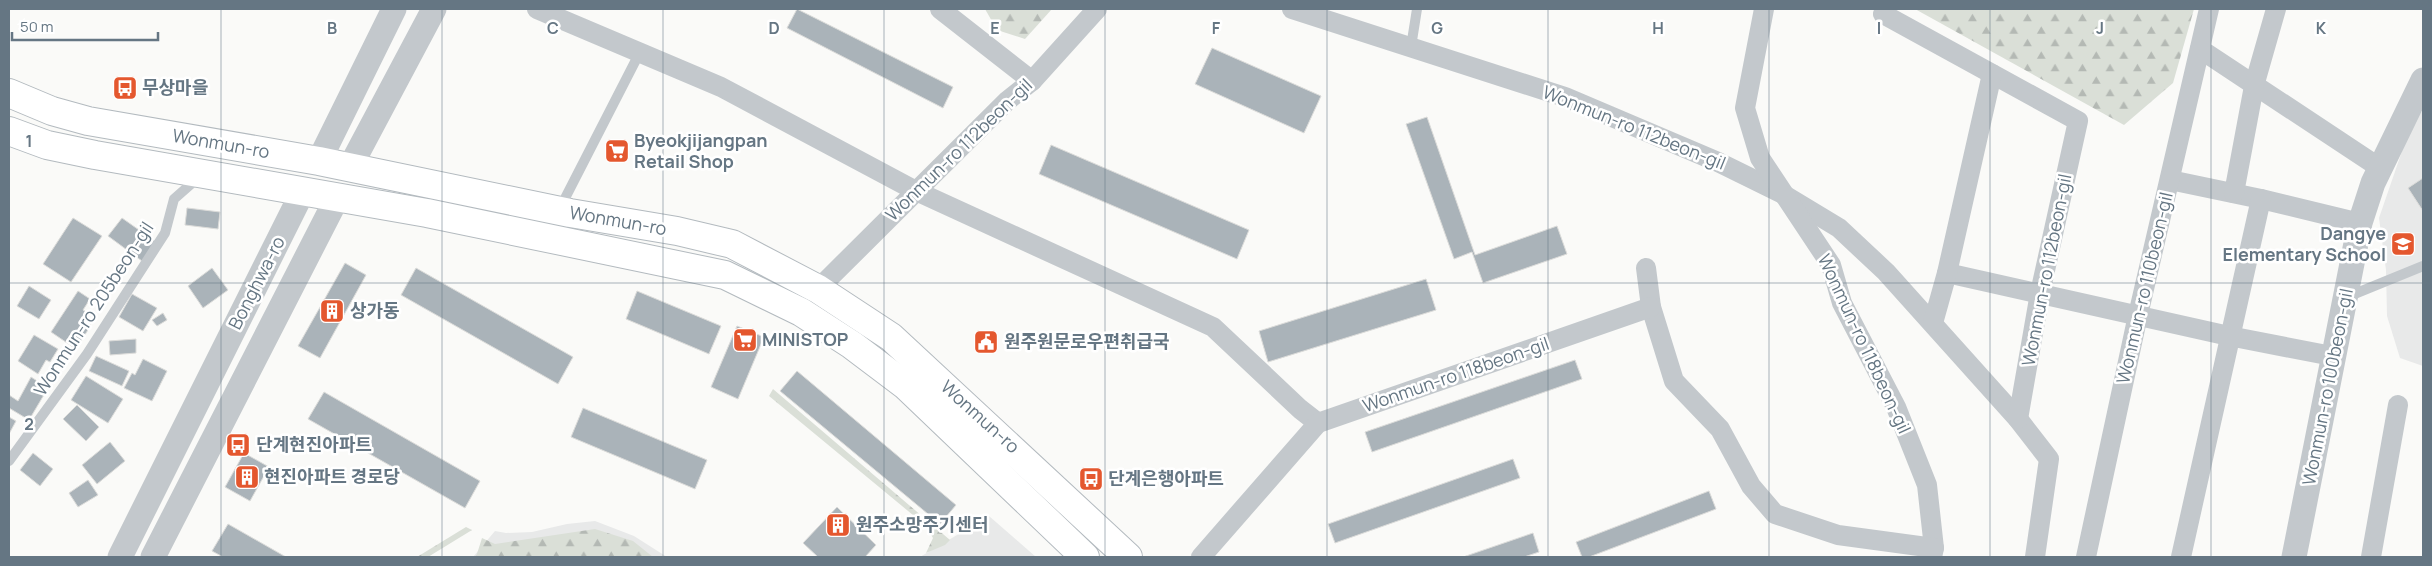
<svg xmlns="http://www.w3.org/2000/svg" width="2432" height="566" viewBox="0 0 2432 566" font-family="Manrope,'Noto Sans KR',sans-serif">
  <defs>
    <pattern id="forest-firs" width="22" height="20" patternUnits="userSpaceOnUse" patternTransform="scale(1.25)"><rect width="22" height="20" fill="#dadfd7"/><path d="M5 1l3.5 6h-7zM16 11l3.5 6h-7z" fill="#b4b9b4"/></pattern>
  </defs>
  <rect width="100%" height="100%" fill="#fafaf8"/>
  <!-- built -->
  <g fill="#e8e9e9">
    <path d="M 2423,110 L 2423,366 L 2400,358 L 2387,316 L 2386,270 L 2379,218 L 2411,125 Z"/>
    <path d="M 989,516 L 1036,557 L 920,557 Z"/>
    <path d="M 595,521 L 634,536 L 667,557 L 473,557 L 495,531 L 506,533 L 532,532 L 567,524 Z"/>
  </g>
  <!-- forest -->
  <g fill="url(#forest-firs)">
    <path d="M 985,9 L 1052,9 L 1025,39 L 997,30 Z"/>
    <path d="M 1915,9 L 2194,9 L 2173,83 L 2124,125 Z"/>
    <path d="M 773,389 L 950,540 L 945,545 L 926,553 L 933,538 L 925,525 L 769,396 Z"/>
    <path d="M 466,527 L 472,530 L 428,557 L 417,557 Z"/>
    <path d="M 595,529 L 633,541 L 653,557 L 476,557 L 482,538 L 495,544 Z"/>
  </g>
  <!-- building -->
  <g fill="#aab3b9" stroke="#dcdcda">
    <path d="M 797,9 L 953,87 L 943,108 L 787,28 Z"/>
    <path d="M 1212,48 L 1321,96 L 1304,133 L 1195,84 Z"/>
    <path d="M 1427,117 L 1475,255 L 1557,226 L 1567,254 L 1483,283 L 1472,252 L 1454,259 L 1406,124 Z"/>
    <path d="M 1051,145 L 1249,230 L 1237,259 L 1039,174 Z"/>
    <path d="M 2423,178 L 2423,211 L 2408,188 Z"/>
    <path d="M 187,208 L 220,212 L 218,229 L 185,225 Z"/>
    <path d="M 73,218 L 102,236 L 71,282 L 43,264 Z"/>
    <path d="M 122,218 L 156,242 L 142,261 L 108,236 Z"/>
    <path d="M 345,263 L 366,275 L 320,358 L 298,346 Z"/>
    <path d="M 212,268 L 228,290 L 203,308 L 188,286 Z"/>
    <path d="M 416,268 L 573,357 L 558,384 L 401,295 Z"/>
    <path d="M 1426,279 L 1436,310 L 1268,362 L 1259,331 Z"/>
    <path d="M 29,286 L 51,300 L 39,319 L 17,306 Z"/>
    <path d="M 78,291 L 90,299 L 83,310 L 88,313 L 83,320 L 91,325 L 76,349 L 51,332 Z"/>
    <path d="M 637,291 L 721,326 L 709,354 L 626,319 Z"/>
    <path d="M 132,294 L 157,308 L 143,331 L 119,317 Z"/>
    <path d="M 163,313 L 167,320 L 157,326 L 152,320 Z"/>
    <path d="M 737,326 L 764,337 L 738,399 L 711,387 Z"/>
    <path d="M 34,335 L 58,349 L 50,362 L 46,360 L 38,374 L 18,361 Z"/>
    <path d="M 136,339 L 136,353 L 110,355 L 109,341 Z"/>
    <path d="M 96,356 L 129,371 L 122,386 L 89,371 Z"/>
    <path d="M 143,359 L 167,371 L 152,401 L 124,388 L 132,373 L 135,375 Z"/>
    <path d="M 1575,360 L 1582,379 L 1372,452 L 1365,432 Z"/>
    <path d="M 797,371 L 956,505 L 940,524 L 780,391 Z"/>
    <path d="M 86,376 L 123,399 L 108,423 L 71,400 Z"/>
    <path d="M 31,377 L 48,388 L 29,420 L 9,408 L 9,395 L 18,401 Z"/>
    <path d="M 324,392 L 480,481 L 465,508 L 308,419 Z"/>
    <path d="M 77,405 L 99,427 L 86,441 L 63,419 Z"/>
    <path d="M 583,408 L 707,460 L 695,489 L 571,437 Z"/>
    <path d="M 9,417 L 16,421 L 9,434 Z"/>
    <path d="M 110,442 L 125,461 L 97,484 L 82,465 Z"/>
    <path d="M 33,453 L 53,469 L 40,486 L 20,470 Z"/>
    <path d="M 244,453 L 269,467 L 250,501 L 225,487 Z"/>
    <path d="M 1513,459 L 1520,478 L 1335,543 L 1328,524 Z"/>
    <path d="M 88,480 L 98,495 L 78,507 L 69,493 Z"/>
    <path d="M 1709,491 L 1716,509 L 1589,557 L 1582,557 L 1576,542 Z"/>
    <path d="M 837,507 L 876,545 L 865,557 L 818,557 L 803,543 Z"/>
    <path d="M 228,524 L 286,557 L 223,557 L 212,551 Z"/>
    <path d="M 1533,533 L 1539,552 L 1524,557 L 1463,557 Z"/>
  </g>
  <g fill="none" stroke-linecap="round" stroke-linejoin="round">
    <defs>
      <g id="secondary">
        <path d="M 9,93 L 52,111 L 88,121 L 319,161 L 570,213 L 677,231 L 732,244 L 818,289 L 891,337 L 1128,557"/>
        <path d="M 9,131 L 47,145 L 95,155 L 427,213 L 725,275 L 801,312 L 852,345 L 905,385 L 1085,557"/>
      </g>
    </defs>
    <!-- secondary casing -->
    <use href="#secondary" stroke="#b3babf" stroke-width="30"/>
    <!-- service -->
    <g stroke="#c3c8cc" stroke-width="10">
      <path d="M 1411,47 L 1417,9"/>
      <path d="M 559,210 L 640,52"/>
      <path d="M 2347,297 L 2423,266"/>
      <path d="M 9,461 L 87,354 L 165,233 L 174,199 L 199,177"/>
    </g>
    <!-- minor -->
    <g stroke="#c3c8cc" stroke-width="20">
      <path d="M 537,9 L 721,87 L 916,191 L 1213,327 L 1300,409 L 1318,423"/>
      <path d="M 940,9 L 1032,81"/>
      <path d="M 1292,9 L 1565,97 L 1718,162 L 1781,193 L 1839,228 L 1886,272 L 2018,419 L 2049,459 L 2035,557"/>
      <path d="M 1764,9 L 1745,108 L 1760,158 L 1831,265 L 1842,303 L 1896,407 L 1927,485 L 1934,548 L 1932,557"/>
      <path d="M 1883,14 L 2078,121 L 2040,293 L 2018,419"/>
      <path d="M 2200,49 L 2380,168"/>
      <path d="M 2170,180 L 2261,199 L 2360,223"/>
      <path d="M 2234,193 L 2254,86 L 2276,9"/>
      <path d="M 1646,268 L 1651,307 L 1674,381 L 1720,429 L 1751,486 L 1775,514 L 1838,535 L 1934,548"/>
      <path d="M 1947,273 L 2229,336 L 2332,356"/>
      <path d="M 818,289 L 1007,101 L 1032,81 L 1097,9"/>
      <path d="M 1933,323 L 1947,273 L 1992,74"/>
      <path d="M 1201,557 L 1318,423 L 1651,307"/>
      <path d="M 2086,557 L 2138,315 L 2209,9"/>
      <path d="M 2181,557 L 2261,199"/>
      <path d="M 2371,557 L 2398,405"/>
    </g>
    <!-- tertiary -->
    <g stroke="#c3c8cc" stroke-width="25">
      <path d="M 319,161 L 394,9"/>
      <path d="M 350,167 L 434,9"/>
      <path d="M 120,557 L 303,191"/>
      <path d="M 153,557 L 337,198"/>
      <path d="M 2294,557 L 2360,223 L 2373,183 L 2423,80"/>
    </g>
    <!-- secondary -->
    <use href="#secondary" stroke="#fff" stroke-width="28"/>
  </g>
  <!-- grid -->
  <path fill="none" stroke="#657683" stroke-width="1" stroke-opacity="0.55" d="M 221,9 L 221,557M 442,9 L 442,557M 663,9 L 663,557M 884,9 L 884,557M 1105,9 L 1105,557M 1327,9 L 1327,557M 1548,9 L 1548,557M 1769,9 L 1769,557M 1990,9 L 1990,557M 2211,9 L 2211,557M 9,283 L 2423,283"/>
  <!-- icons -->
  <defs>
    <symbol id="bus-square" viewBox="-11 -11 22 22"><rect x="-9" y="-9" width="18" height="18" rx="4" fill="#e4572e" stroke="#fff"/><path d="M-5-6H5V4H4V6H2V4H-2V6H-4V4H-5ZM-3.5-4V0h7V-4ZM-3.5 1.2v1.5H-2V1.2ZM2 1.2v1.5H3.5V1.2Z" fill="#fff"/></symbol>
    <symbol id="supermarket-square" viewBox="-11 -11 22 22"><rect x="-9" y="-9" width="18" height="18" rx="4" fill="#e4572e" stroke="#fff"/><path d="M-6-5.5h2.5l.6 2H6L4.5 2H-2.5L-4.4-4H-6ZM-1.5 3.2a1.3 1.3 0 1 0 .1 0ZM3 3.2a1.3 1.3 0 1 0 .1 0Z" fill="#fff"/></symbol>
    <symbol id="school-square" viewBox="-11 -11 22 22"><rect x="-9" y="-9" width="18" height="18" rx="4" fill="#e4572e" stroke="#fff"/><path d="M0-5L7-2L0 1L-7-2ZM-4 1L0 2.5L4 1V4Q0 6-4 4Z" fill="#fff"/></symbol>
    <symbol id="building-square" viewBox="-11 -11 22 22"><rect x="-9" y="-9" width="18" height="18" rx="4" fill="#e4572e" stroke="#fff"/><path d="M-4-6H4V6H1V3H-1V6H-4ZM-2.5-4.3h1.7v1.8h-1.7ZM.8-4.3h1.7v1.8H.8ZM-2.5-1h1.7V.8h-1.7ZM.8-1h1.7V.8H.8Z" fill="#fff"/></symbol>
    <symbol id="civic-square" viewBox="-11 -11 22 22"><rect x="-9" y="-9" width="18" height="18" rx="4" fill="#e4572e" stroke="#fff"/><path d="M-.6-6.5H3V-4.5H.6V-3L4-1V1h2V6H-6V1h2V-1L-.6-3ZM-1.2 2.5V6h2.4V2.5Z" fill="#fff"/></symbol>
  </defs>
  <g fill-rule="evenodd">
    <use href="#bus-square" x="111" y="74" width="28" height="28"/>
    <use href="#supermarket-square" x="603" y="137" width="28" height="28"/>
    <use href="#school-square" x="2389" y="230" width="28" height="28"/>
    <use href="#building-square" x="318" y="297" width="28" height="28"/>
    <use href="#supermarket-square" x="731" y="326" width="28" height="28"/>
    <use href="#civic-square" x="972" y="328" width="28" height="28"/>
    <use href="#bus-square" x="224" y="431" width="28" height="28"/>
    <use href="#building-square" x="233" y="463" width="28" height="28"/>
    <use href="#bus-square" x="1077" y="465" width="28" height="28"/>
    <use href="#building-square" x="824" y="511" width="28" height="28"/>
  </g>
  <g text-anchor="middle" stroke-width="5" stroke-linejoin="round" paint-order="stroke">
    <!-- poi labels -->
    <g font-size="18" font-weight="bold" fill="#657683" stroke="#fff" text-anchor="start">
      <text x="142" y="94">무상마을</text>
      <text x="634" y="147">Byeokjijangpan<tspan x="634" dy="21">Retail Shop</tspan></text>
      <text x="2386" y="240" text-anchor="end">Dangye<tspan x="2386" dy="21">Elementary School</tspan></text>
      <text x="350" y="317">상가동</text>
      <text x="762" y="346">MINISTOP</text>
      <text x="1004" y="348">원주원문로우편취급국</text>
      <text x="256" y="451">단계현진아파트</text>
      <text x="264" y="483">현진아파트 경로당</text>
      <text x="1108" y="485">단계은행아파트</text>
      <text x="856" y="531">원주소망주기센터</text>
    </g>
    <!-- street labels -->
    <g font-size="18" fill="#657683" stroke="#fff">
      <text transform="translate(1634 128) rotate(22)" y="6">Wonmun-ro 112beon-gil</text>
      <text transform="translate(221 144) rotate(10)" y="6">Wonmun-ro</text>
      <text transform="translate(959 150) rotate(-44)" y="6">Wonmun-ro 112beon-gil</text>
      <text transform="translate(618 221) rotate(10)" y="6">Wonmun-ro</text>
      <text transform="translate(2047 270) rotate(-79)" y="6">Wonmun-ro 112beon-gil</text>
      <text transform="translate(257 283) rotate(-63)" y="6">Bonghwa-ro</text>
      <text transform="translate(2145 288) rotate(-77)" y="6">Wonmun-ro 110beon-gil</text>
      <text transform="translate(94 309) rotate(-57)" y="6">Wonmun-ro 205beon-gil</text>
      <text transform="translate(1864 344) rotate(65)" y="6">Wonmun-ro 118beon-gil</text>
      <text transform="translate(1456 375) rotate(-19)" y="6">Wonmun-ro 118beon-gil</text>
      <text transform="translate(2328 387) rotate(-79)" y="6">Wonmun-ro 100beon-gil</text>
      <text transform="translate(980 417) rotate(42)" y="6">Wonmun-ro</text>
    </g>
  </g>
  <g font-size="16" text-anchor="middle" font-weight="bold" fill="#657683" stroke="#fff" stroke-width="5" stroke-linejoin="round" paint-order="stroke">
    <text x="332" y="34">B</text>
    <text x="553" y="34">C</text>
    <text x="774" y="34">D</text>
    <text x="995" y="34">E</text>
    <text x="1216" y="34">F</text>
    <text x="1437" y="34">G</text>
    <text x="1658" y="34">H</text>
    <text x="1879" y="34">I</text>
    <text x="2100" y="34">J</text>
    <text x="2321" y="34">K</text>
    <text x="29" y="147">1</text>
    <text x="29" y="430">2</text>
  </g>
  <!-- border -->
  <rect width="2432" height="566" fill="none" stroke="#657683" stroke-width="20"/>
  <!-- scale -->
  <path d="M12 32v8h146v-8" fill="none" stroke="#657683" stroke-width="2.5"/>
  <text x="20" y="32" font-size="15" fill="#657683" stroke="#ffffff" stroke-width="4" paint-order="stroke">50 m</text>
</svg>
